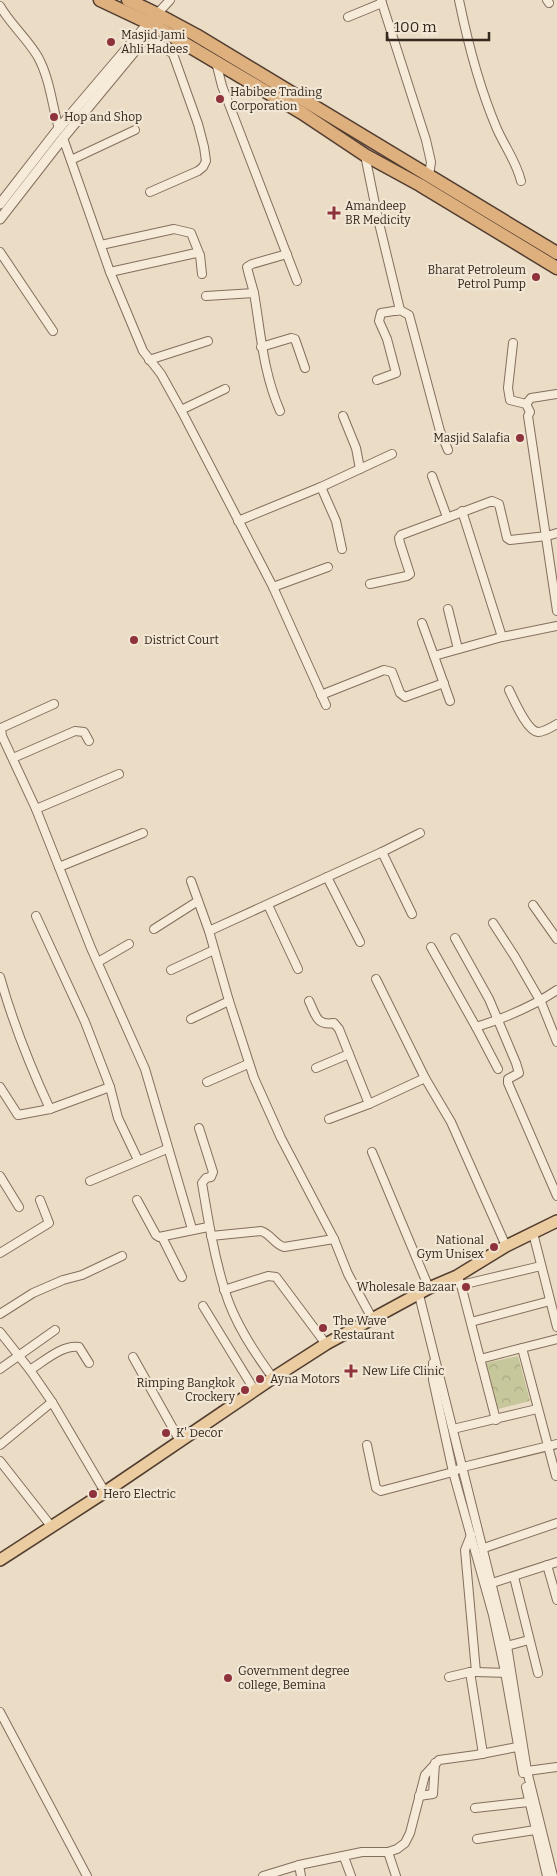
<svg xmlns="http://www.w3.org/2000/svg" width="557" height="1876" viewBox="0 0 557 1876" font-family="Bitter,serif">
  <defs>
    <pattern id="park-crowns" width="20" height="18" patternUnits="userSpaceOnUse" patternTransform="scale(1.25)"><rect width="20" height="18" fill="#c6c79a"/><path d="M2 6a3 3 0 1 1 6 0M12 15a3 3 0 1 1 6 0" fill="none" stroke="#abab84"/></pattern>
  </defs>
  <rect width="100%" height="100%" fill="#eadcc5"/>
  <!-- park -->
  <path fill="url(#park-crowns)" d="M 518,1356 L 530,1401 L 498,1409 L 486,1363 Z"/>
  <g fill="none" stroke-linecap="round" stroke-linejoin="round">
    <defs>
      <g id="minor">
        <path d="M 381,0 L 426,140 L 431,162 L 429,176"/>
        <path d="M 459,0 C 468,44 479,87 497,129 C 505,147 516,161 521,181"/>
        <path d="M 547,0 L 549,3"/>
        <path d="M 0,6 C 10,24 27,38 38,57 C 50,79 52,105 59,129"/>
        <path d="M 157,14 L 170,0"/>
        <path d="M 348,17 L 382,3"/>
        <path d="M 148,36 L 173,54 L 198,124 L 204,147 L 206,161 L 203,167 L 198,171 L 150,192"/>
        <path d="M 216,62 L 222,86 L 297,281"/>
        <path d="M 63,138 L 110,272 L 143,351 L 161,374 L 181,410 L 273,587 L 326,705"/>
        <path d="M 365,155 L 378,219 L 400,310 L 381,313 L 379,321 L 387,339 L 396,373 L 377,380"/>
        <path d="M 71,160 L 135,130"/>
        <path d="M 101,245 L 174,229 L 191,233 L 199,253"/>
        <path d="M 0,252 L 53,331"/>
        <path d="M 110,272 L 196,253 L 200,255 L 202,274"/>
        <path d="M 206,296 L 254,293"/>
        <path d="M 396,311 L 400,310 L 409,315 L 440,431 L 448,450"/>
        <path d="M 513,343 L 508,388 L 510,400 L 526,404 L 530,412 L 528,416 L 557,611"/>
        <path d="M 261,347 L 291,338 L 295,339 L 305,368"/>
        <path d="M 149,360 L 208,341"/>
        <path d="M 526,404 L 531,398 L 557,394"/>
        <path d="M 181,410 L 225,389"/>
        <path d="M 280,411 C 263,372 261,334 254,293 C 252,285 249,276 247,267 L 252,264 L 287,254"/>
        <path d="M 343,416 L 356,448 L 360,469"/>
        <path d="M 432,476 L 447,517"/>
        <path d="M 321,487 L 336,521 L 342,549"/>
        <path d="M 462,511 L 502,637"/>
        <path d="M 238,521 L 321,487 L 392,454"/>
        <path d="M 370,584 L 407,576 L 410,574 L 400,543 L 399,538 L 401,535 L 492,501 L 499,504 L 507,538 L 510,540 L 547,536 L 557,533"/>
        <path d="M 273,587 L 328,567"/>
        <path d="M 448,609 L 458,649"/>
        <path d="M 422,623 L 434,656"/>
        <path d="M 509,690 C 514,700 527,731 538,732 C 544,732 552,727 557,724"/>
        <path d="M 321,695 L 384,670 L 392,672 L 400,693 L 405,697 L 444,683"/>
        <path d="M 450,701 L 434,656 L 502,637 L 557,626"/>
        <path d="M 54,704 L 1,728 L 2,736 L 36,809 L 91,948 L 145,1069 L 192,1229"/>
        <path d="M 13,758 L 75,731 L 84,732 L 89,741"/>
        <path d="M 36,809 L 119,774"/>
        <path d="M 59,867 L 143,833"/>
        <path d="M 327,877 L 360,942"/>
        <path d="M 191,881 L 209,931 L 229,1001 L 254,1078 L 281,1138 L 334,1239 L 348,1274 L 373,1320"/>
        <path d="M 268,905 L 298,969"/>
        <path d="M 533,905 L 557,939"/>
        <path d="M 412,914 L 382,852 L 420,833"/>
        <path d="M 36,916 L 85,1022 L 110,1087 L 118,1118 L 138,1160"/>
        <path d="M 493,923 L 515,957 L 541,1002 L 557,1042"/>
        <path d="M 154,929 L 198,901"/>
        <path d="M 209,931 L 382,852"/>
        <path d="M 455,938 L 489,999 L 516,1063 L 519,1073 L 508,1079 L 508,1083 L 557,1196"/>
        <path d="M 431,947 L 476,1027 L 498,1069"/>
        <path d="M 98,962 L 129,944"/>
        <path d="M 171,970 L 214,950"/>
        <path d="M 0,977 C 13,1023 30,1066 50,1109"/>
        <path d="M 376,979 L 425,1078 L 451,1122 L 506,1246"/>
        <path d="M 309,1001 C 316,1015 316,1026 334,1023 L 339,1029 L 369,1104"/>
        <path d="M 191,1019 L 229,1001"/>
        <path d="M 476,1027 C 505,1018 532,1007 557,990"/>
        <path d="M 316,1068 L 349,1054"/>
        <path d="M 207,1082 L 248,1064"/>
        <path d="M 0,1087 L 18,1115 L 50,1109 L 110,1087"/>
        <path d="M 329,1119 L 369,1104 L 425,1078"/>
        <path d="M 199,1128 L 213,1172 L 211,1177 L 206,1178 L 202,1183 C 208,1219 214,1256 225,1291 C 234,1322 254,1352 273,1378"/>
        <path d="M 372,1152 L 429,1288"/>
        <path d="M 0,1176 L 19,1207"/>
        <path d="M 90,1181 L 167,1149"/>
        <path d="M 137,1200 L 156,1235 L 159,1237 L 208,1227"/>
        <path d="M 533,1233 L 557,1327"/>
        <path d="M 211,1236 L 261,1231 C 271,1234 274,1244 284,1247 L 334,1239"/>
        <path d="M 162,1237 L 182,1277"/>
        <path d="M 0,1253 L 49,1223 L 40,1200"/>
        <path d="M 457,1276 L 461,1285 L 496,1420"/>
        <path d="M 461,1285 L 541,1266"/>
        <path d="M 224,1290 L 268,1276 L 276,1277 L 326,1344"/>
        <path d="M 419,1295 L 507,1646 L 527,1771 L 553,1876"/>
        <path d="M 203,1306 L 255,1391"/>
        <path d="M 0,1314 L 33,1293 L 63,1280 L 82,1275 L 122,1256"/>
        <path d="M 471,1322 L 550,1301"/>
        <path d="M 0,1332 L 30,1370 L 52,1402 L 105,1492"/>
        <path d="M 133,1357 L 180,1441"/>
        <path d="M 480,1359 L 522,1348"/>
        <path d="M 433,1363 L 433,1380 L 453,1472 L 493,1615 L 505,1672 L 523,1773"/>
        <path d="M 0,1369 L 55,1330"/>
        <path d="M 30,1370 C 43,1362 63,1344 79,1347 L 89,1363"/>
        <path d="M 453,1429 L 537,1409"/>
        <path d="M 0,1445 L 52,1402"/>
        <path d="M 367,1445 L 376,1488 L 381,1491 L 453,1472 L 463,1467 L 557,1444"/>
        <path d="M 0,1461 L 51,1526"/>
        <path d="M 556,1476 L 522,1348 L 557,1339"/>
        <path d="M 471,1535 L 465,1550 L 476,1672 L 470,1672 L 483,1754"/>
        <path d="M 484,1548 L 557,1523"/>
        <path d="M 547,1565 L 557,1600"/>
        <path d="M 514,1577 L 538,1673"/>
        <path d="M 489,1584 L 557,1562"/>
        <path d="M 507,1646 L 529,1640"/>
        <path d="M 476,1672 L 508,1673"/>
        <path d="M 449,1677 L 470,1672"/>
        <path d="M 0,1712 L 87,1876"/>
        <path d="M 527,1771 L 557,1767"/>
        <path d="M 526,1787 L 547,1876"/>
        <path d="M 419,1796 L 433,1794 L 435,1763"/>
        <path d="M 475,1808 L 529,1802"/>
        <path d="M 477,1839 L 535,1830"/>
        <path d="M 388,1852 L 396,1876"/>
        <path d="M 344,1857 L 351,1876"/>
        <path d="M 299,1865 L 301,1876"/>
        <path d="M 263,1876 L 299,1865 L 362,1852 L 388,1852 L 397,1849 L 405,1843 L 410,1833 L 425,1775 L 439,1760 L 476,1755 L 517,1747"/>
      </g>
      <g id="tertiary">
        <path d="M 0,204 L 55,133 L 151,20"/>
        <path d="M 0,219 L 63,138 L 158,23"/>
      </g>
      <path id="primary" d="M 0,1560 L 105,1492 L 273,1378 L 326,1344 L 429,1288 L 457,1276 L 506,1246 L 557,1221"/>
      <g id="trunk">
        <path d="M 100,0 L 155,26 L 302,113 L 365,155 L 420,185 L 557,268"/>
        <path d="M 128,0 L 157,14 L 196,35 L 557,253"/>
      </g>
    </defs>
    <!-- minor casing -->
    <use href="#minor" stroke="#846e5d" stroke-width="10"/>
    <!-- tertiary casing -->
    <use href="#tertiary" stroke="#846e5d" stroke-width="11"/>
    <!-- primary casing -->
    <use href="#primary" stroke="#523d31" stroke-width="14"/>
    <!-- trunk casing -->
    <use href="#trunk" stroke="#523d31" stroke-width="15"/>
    <!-- minor -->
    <use href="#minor" stroke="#f6ead8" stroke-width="8"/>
    <!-- tertiary -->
    <use href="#tertiary" stroke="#f6ead8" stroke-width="9"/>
    <!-- primary -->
    <use href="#primary" stroke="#eacca0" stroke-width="11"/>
    <!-- trunk -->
    <use href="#trunk" stroke="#deb07e" stroke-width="12"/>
  </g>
  <!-- markers -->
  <g fill="#8e323b" stroke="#f2e7d4" stroke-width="2">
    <circle cx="111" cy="42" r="5"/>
    <circle cx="220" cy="99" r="5"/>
    <circle cx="54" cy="117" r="5"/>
    <path d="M331.5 205.5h5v5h5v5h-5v5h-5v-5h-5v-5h5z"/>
    <circle cx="536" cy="277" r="5"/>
    <circle cx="520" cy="438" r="5"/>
    <circle cx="134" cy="640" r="5"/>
    <circle cx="494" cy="1247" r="5"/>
    <circle cx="466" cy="1287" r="5"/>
    <circle cx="323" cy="1328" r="5"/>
    <path d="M348.5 1363.5h5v5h5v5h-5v5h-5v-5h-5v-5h5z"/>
    <circle cx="260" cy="1379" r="5"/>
    <circle cx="245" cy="1390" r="5"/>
    <circle cx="166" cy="1433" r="5"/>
    <circle cx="93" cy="1494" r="5"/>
    <circle cx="228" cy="1678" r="5"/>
  </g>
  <g text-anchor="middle" stroke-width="4.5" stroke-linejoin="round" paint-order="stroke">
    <!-- poi labels -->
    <g font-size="12" fill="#35281f" stroke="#f2e7d4" text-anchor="start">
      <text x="121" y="39">Masjid Jami<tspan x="121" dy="14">Ahli Hadees</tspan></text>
      <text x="230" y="96">Habibee Trading<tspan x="230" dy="14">Corporation</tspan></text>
      <text x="64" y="121">Hop and Shop</text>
      <text x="345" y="210">Amandeep<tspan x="345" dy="14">BR Medicity</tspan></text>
      <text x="526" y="274" text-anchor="end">Bharat Petroleum<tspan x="526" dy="14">Petrol Pump</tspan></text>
      <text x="510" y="442" text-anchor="end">Masjid Salafia</text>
      <text x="144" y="644">District Court</text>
      <text x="484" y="1244" text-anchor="end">National<tspan x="484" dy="14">Gym Unisex</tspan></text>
      <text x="456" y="1291" text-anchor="end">Wholesale Bazaar</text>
      <text x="333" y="1325">The Wave<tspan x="333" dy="14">Restaurant</tspan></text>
      <text x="362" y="1375">New Life Clinic</text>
      <text x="270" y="1383">Ayna Motors</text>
      <text x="235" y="1387" text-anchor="end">Rimping Bangkok<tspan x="235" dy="14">Crockery</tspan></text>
      <text x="176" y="1437">K' Decor</text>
      <text x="103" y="1498">Hero Electric</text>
      <text x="238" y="1675">Government degree<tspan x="238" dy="14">college, Bemina</tspan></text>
    </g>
  </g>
  <!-- scale -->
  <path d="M387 32v8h102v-8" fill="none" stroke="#35281f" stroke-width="2.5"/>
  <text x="394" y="32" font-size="15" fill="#35281f" stroke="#f2e7d4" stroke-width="4" paint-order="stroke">100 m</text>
</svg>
